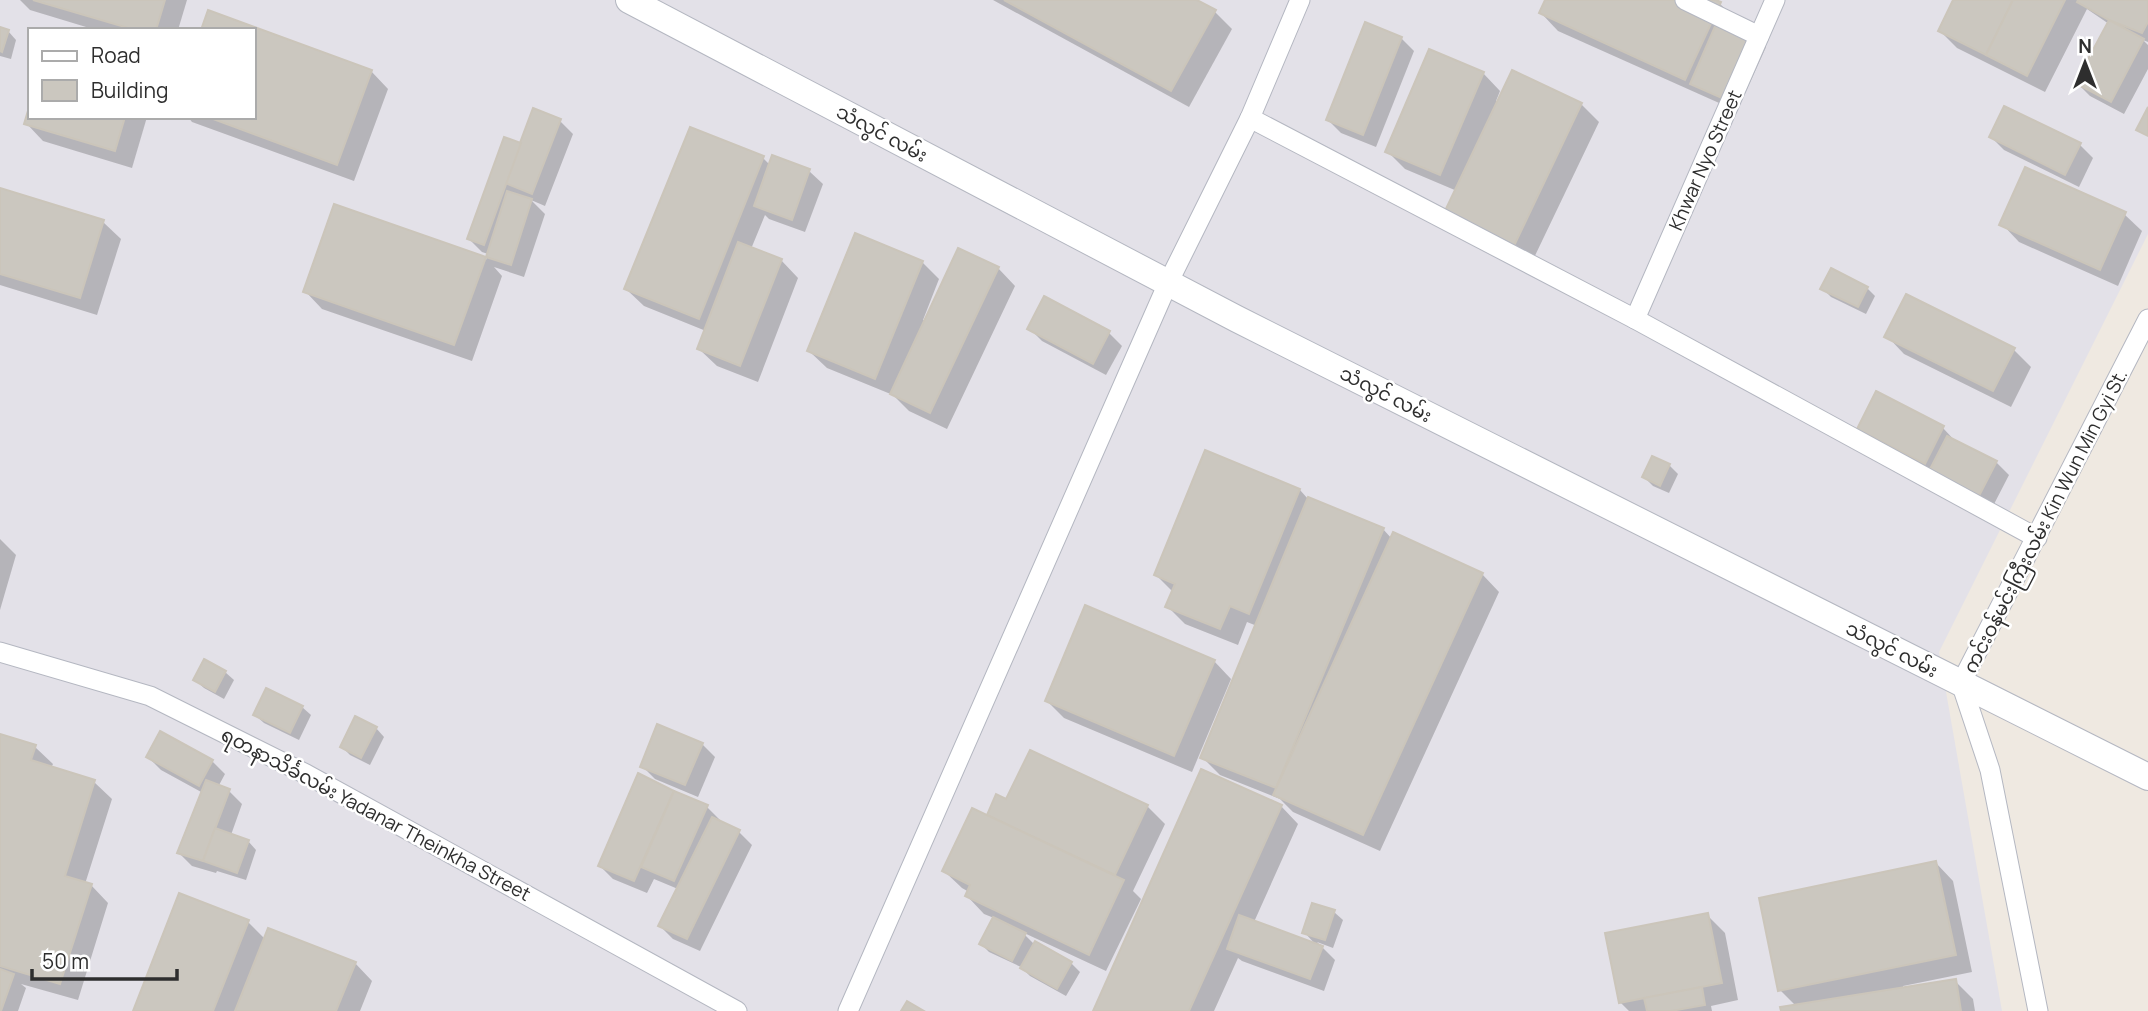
<svg xmlns="http://www.w3.org/2000/svg" width="2148" height="1011" viewBox="0 0 2148 1011" font-family="Manrope,'Noto Sans Myanmar',sans-serif">
  <rect width="100%" height="100%" fill="#efe9e1"/>
  <!-- industrial -->
  <path fill="#e3e1e8" fill-rule="evenodd" d="M 0,0 L 2148,0 L 2148,234 L 1939,652 L 2002,1011 L 0,1011 ZM 30,30 L 254,30 L 254,117 L 30,117 Z"/>
  <!-- shadow -->
  <g fill="#0003">
    <path d="M 20,0 L 187,0 L 178,30 L 96,30 L 30,10 Z"/>
    <path d="M 993,0 L 1194,0 L 1214,11 L 1232,29 L 1189,107 Z"/>
    <path d="M 1547,0 L 1712,0 L 1720,4 L 1766,47 L 1737,111 L 1558,31 L 1541,13 Z"/>
    <path d="M 1955,0 L 2148,0 L 2148,42 L 2143,40 L 2148,45 L 2148,69 L 2124,114 L 2090,96 L 2077,83 L 2109,24 L 2087,9 L 2045,92 L 1957,48 L 1940,31 Z"/>
    <path d="M 209,12 L 371,71 L 388,89 L 354,181 L 192,122 L 188,117 L 254,117 L 254,30 Z"/>
    <path d="M 0,29 L 8,31 L 16,40 L 11,59 L 0,56 Z"/>
    <path d="M 1401,38 L 1414,51 L 1376,147 L 1341,133 L 1328,120 Z"/>
    <path d="M 1483,73 L 1500,91 L 1496,101 L 1499,103 L 1581,104 L 1599,122 L 1531,264 L 1457,191 L 1405,169 L 1388,152 Z"/>
    <path d="M 30,117 L 147,117 L 132,168 L 43,141 L 26,123 Z"/>
    <path d="M 560,121 L 573,134 L 545,206 L 531,200 L 545,214 L 524,277 L 494,267 L 502,276 L 472,361 L 322,309 L 305,291 L 485,259 L 486,260 L 488,254 L 482,252 L 469,239 L 522,145 Z"/>
    <path d="M 691,129 L 763,158 L 770,165 L 773,158 L 809,171 L 823,184 L 805,232 L 769,219 L 765,215 L 751,249 L 781,260 L 798,278 L 758,382 L 717,366 L 699,349 L 706,331 L 644,306 L 626,289 Z"/>
    <path d="M 1991,137 L 2080,145 L 2093,158 L 2079,187 L 2004,150 Z"/>
    <path d="M 0,189 L 103,222 L 121,239 L 97,315 L 0,285 Z"/>
    <path d="M 2124,214 L 2142,231 L 2118,286 L 2019,242 L 2002,224 Z"/>
    <path d="M 922,262 L 939,279 L 923,320 L 926,321 L 998,268 L 1015,286 L 947,429 L 909,411 L 893,395 L 827,368 L 809,351 Z"/>
    <path d="M 1822,288 L 1867,288 L 1875,296 L 1866,314 L 1831,297 Z"/>
    <path d="M 1029,328 L 1109,333 L 1122,346 L 1106,375 L 1042,341 Z"/>
    <path d="M 1887,336 L 2014,350 L 2031,367 L 2011,407 L 1904,354 Z"/>
    <path d="M 1877,394 L 1943,428 L 1956,442 L 1996,462 L 2009,475 L 1992,508 L 1872,442 L 1859,429 Z"/>
    <path d="M 1669,465 L 1678,474 L 1669,493 L 1653,486 L 1644,477 Z"/>
    <path d="M 1300,490 L 1308,499 L 1383,529 L 1392,539 L 1482,574 L 1499,592 L 1380,851 L 1293,812 L 1280,799 L 1220,775 L 1202,757 L 1257,626 L 1247,622 L 1238,645 L 1185,624 L 1168,607 L 1173,592 L 1156,575 Z"/>
    <path d="M 0,539 L 16,555 L 0,610 Z"/>
    <path d="M 1214,661 L 1231,679 L 1192,772 L 1064,718 L 1047,701 Z"/>
    <path d="M 225,672 L 234,680 L 224,699 L 204,688 L 195,680 Z"/>
    <path d="M 302,707 L 311,715 L 299,740 L 264,723 L 255,715 Z"/>
    <path d="M 376,728 L 384,737 L 370,765 L 350,755 L 342,747 Z"/>
    <path d="M 0,738 L 35,747 L 53,764 L 51,768 L 94,782 L 112,799 L 85,884 L 91,885 L 108,903 L 78,1000 L 21,984 L 26,988 L 18,1011 L 0,1011 Z"/>
    <path d="M 702,744 L 715,757 L 698,797 L 655,779 L 642,766 Z"/>
    <path d="M 148,757 L 212,761 L 225,774 L 218,787 L 229,791 L 242,804 L 231,835 L 248,841 L 256,850 L 246,880 L 217,871 L 216,873 L 192,866 L 179,853 L 203,793 L 161,770 Z"/>
    <path d="M 639,776 L 706,806 L 720,820 L 719,822 L 739,832 L 752,845 L 700,951 L 673,939 L 660,926 L 678,889 L 654,879 L 647,893 L 613,879 L 600,866 Z"/>
    <path d="M 997,797 L 1007,801 L 1147,806 L 1165,824 L 1133,891 L 1141,899 L 1106,971 L 1022,932 L 1035,945 L 1071,963 L 1080,972 L 1066,996 L 1030,976 L 1021,967 L 989,952 L 981,944 L 994,918 L 984,914 L 967,896 L 969,892 L 962,888 L 944,871 L 987,817 Z"/>
    <path d="M 1281,806 L 1298,824 L 1254,922 L 1317,946 L 1304,932 L 1334,912 L 1343,920 L 1333,948 L 1317,942 L 1335,960 L 1324,991 L 1242,961 L 1238,958 L 1214,1011 L 1095,1011 Z"/>
    <path d="M 1936,863 L 1953,881 L 1972,972 L 1903,986 L 1903,989 L 1955,981 L 1973,999 L 1975,1011 L 1782,1011 L 1796,1006 L 1780,990 Z"/>
    <path d="M 1707,915 L 1725,933 L 1738,1000 L 1711,1006 L 1712,1011 L 1629,1011 L 1620,1002 Z"/>
    <path d="M 248,922 L 265,939 L 355,963 L 372,981 L 360,1011 L 135,1011 Z"/>
  </g>
  <!-- building -->
  <g fill="#cbc7bf" stroke="#cbc5ba" stroke-width="2">
    <path d="M 33,0 L 165,0 L 156,30 L 135,30 Z"/>
    <path d="M 1004,0 L 1197,0 L 1216,10 L 1171,91 Z"/>
    <path d="M 1545,0 L 1716,0 L 1721,2 L 1685,80 L 1539,13 Z"/>
    <path d="M 1953,0 L 2013,0 L 1986,55 L 1938,31 Z"/>
    <path d="M 2013,0 L 2065,0 L 2027,76 L 1986,55 Z"/>
    <path d="M 2078,0 L 2148,0 L 2148,22 L 2142,33 L 2109,20 L 2077,2 Z"/>
    <path d="M 208,10 L 372,70 L 337,165 L 208,117 L 254,117 L 254,30 L 201,30 Z"/>
    <path d="M 1719,17 L 1754,33 L 1724,99 L 1690,84 Z"/>
    <path d="M 2109,20 L 2144,39 L 2111,102 L 2075,83 Z"/>
    <path d="M 1365,22 L 1402,37 L 1363,135 L 1326,120 Z"/>
    <path d="M 0,27 L 9,30 L 2,52 L 0,51 Z"/>
    <path d="M 1429,49 L 1484,72 L 1440,175 L 1385,152 Z"/>
    <path d="M 1512,70 L 1582,103 L 1513,248 L 1443,215 Z"/>
    <path d="M 30,104 L 30,117 L 125,117 L 115,151 L 24,124 Z"/>
    <path d="M 2004,106 L 2081,143 L 2065,175 L 1989,137 Z"/>
    <path d="M 2148,107 L 2148,136 L 2136,130 Z"/>
    <path d="M 533,108 L 561,119 L 532,194 L 505,183 Z"/>
    <path d="M 690,127 L 764,156 L 699,319 L 624,289 Z"/>
    <path d="M 504,137 L 521,143 L 484,245 L 467,239 Z"/>
    <path d="M 772,155 L 810,169 L 792,220 L 754,206 Z"/>
    <path d="M 2025,167 L 2126,212 L 2100,270 L 1999,225 Z"/>
    <path d="M 0,188 L 104,220 L 80,298 L 0,274 Z"/>
    <path d="M 507,191 L 532,199 L 511,265 L 486,257 Z"/>
    <path d="M 334,204 L 486,257 L 454,345 L 303,292 Z"/>
    <path d="M 855,233 L 923,261 L 875,379 L 807,351 Z"/>
    <path d="M 738,242 L 782,259 L 740,366 L 697,349 Z"/>
    <path d="M 958,248 L 999,267 L 930,413 L 890,394 Z"/>
    <path d="M 1831,268 L 1868,287 L 1858,307 L 1820,289 Z"/>
    <path d="M 1906,294 L 2015,348 L 1993,391 L 1884,337 Z"/>
    <path d="M 1044,296 L 1110,331 L 1093,364 L 1027,329 Z"/>
    <path d="M 1876,391 L 1944,426 L 1925,464 L 1857,429 Z"/>
    <path d="M 1947,436 L 1997,461 L 1979,496 L 1929,471 Z"/>
    <path d="M 1205,450 L 1300,489 L 1249,614 L 1230,606 L 1220,629 L 1165,607 L 1175,584 L 1154,575 Z"/>
    <path d="M 1652,456 L 1670,464 L 1660,486 L 1642,477 Z"/>
    <path d="M 1308,497 L 1384,528 L 1276,788 L 1200,758 Z"/>
    <path d="M 1393,532 L 1483,573 L 1363,835 L 1273,795 Z"/>
    <path d="M 1085,605 L 1215,660 L 1174,756 L 1045,701 Z"/>
    <path d="M 204,659 L 226,671 L 215,692 L 193,680 Z"/>
    <path d="M 266,688 L 303,706 L 290,733 L 253,715 Z"/>
    <path d="M 355,716 L 377,727 L 361,758 L 340,747 Z"/>
    <path d="M 657,724 L 703,743 L 685,785 L 640,767 Z"/>
    <path d="M 160,731 L 213,760 L 199,786 L 146,757 Z"/>
    <path d="M 0,734 L 36,745 L 31,760 L 95,780 L 65,876 L 92,884 L 60,984 L 0,966 Z"/>
    <path d="M 1030,750 L 1148,805 L 1115,875 L 987,815 L 996,794 L 1006,799 Z"/>
    <path d="M 1201,769 L 1282,805 L 1189,1011 L 1093,1011 Z"/>
    <path d="M 638,773 L 674,791 L 634,881 L 598,866 Z"/>
    <path d="M 206,780 L 230,789 L 203,861 L 177,853 Z"/>
    <path d="M 674,791 L 708,805 L 674,881 L 641,867 Z"/>
    <path d="M 972,808 L 1124,880 L 1089,955 L 965,896 L 970,885 L 942,871 Z"/>
    <path d="M 712,817 L 740,830 L 687,939 L 658,926 Z"/>
    <path d="M 215,828 L 249,840 L 237,873 L 203,861 Z"/>
    <path d="M 1936,861 L 1956,955 L 1778,991 L 1759,898 Z"/>
    <path d="M 179,893 L 249,920 L 213,1011 L 133,1011 Z"/>
    <path d="M 1312,903 L 1335,910 L 1325,940 L 1302,933 Z"/>
    <path d="M 1708,913 L 1722,983 L 1619,1003 L 1605,933 Z"/>
    <path d="M 1239,915 L 1323,946 L 1310,979 L 1227,949 Z"/>
    <path d="M 993,917 L 1026,933 L 1012,961 L 979,944 Z"/>
    <path d="M 268,928 L 356,962 L 336,1011 L 235,1011 Z"/>
    <path d="M 1035,941 L 1072,962 L 1057,989 L 1020,968 Z"/>
    <path d="M 0,969 L 14,974 L 1,1011 L 0,1011 Z"/>
    <path d="M 1956,979 L 1961,1011 L 1781,1011 L 1780,1007 Z"/>
    <path d="M 1702,987 L 1705,1005 L 1671,1011 L 1647,1011 L 1644,998 Z"/>
    <path d="M 907,1001 L 924,1011 L 901,1011 Z"/>
  </g>
  <g fill="none" stroke-linecap="round" stroke-linejoin="round">
    <defs>
      <g id="street">
        <path d="M 1685,0 L 1759,36"/>
        <path d="M 1250,118 L 1635,319 L 2037,538"/>
        <path d="M 1635,319 L 1775,0"/>
        <path d="M 0,652 L 150,696 L 306,774 L 737,1011"/>
        <path d="M 848,1011 L 1168,283 L 1250,118 L 1300,0"/>
        <path d="M 2038,1011 L 1990,770 L 1961,683 L 2148,319"/>
      </g>
      <path id="secondary" d="M 629,0 L 1237,319 L 2148,777"/>
    </defs>
    <!-- street casing -->
    <use href="#street" stroke="#b4b7c1" stroke-width="21"/>
    <!-- secondary casing -->
    <use href="#secondary" stroke="#b4b7c1" stroke-width="28"/>
    <!-- street -->
    <use href="#street" stroke="#fff" stroke-width="19"/>
    <!-- secondary -->
    <use href="#secondary" stroke="#fff" stroke-width="26"/>
  </g>
  <g text-anchor="middle" stroke-width="5" stroke-linejoin="round" paint-order="stroke">
    <!-- street labels -->
    <g font-size="19" fill="#2e2e2e" stroke="#fff">
      <text transform="translate(882 133) rotate(28)" y="7">သံလွင် လမ်း</text>
      <text transform="translate(1705 160) rotate(-66)" y="7">Khwar Nyo Street</text>
      <text transform="translate(1386 394) rotate(27)" y="7">သံလွင် လမ်း</text>
      <text transform="translate(2045 521) rotate(-63)" y="7">ကင်းဝန်မင်းကြီးလမ်း Kin Wun Min Gyi St.</text>
      <text transform="translate(1892 649) rotate(27)" y="7">သံလွင် လမ်း</text>
      <text transform="translate(376 814) rotate(28)" y="7">ရတနာသိင်္ခလမ်း Yadanar Theinkha Street</text>
    </g>
  </g>
  <!-- legend -->
  <rect x="28" y="28" width="228" height="91" fill="#ffffff" stroke="#ababab" stroke-width="2"/>
  <rect x="42" y="51" width="35" height="10" fill="#ffffff" stroke="#ababab" stroke-width="2"/>
  <text x="91" y="63" font-size="21" fill="#2e2e2e">Road</text>
  <rect x="42" y="80" width="35" height="21" fill="#cbc7bf" stroke="#ababab" stroke-width="2"/>
  <text x="91" y="98" font-size="21" fill="#2e2e2e">Building</text>
  <!-- north arrow -->
  <g transform="translate(2085 63)" stroke="#ffffff" stroke-width="5" paint-order="stroke">
  <path d="M0-5L12 26L0 18L-12 26Z" fill="#2e2e2e"/>
  <text y="-10" font-size="19" font-weight="bold" text-anchor="middle" fill="#2e2e2e">N</text>
  </g>
  <!-- scale -->
  <path d="M32 969v10h145v-10" fill="none" stroke="#2e2e2e" stroke-width="3.5"/>
  <text x="42" y="969" font-size="21" fill="#2e2e2e" stroke="#ffffff" stroke-width="5" paint-order="stroke">50 m</text>
</svg>
